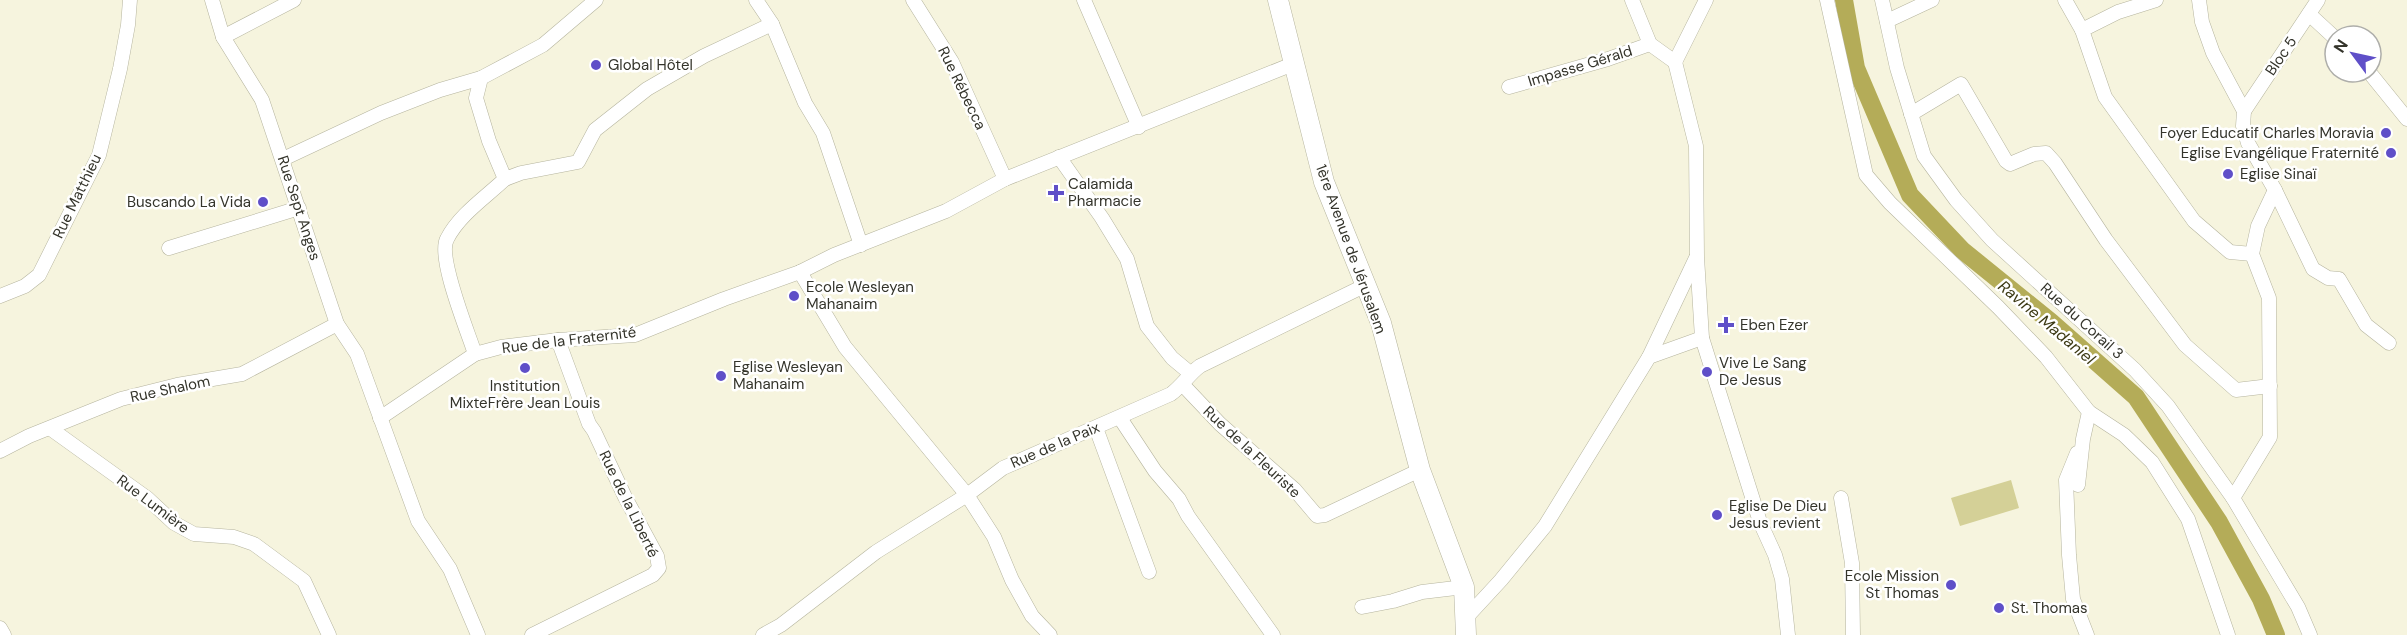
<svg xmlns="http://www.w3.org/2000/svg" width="2407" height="635" viewBox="0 0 2407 635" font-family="'DM Sans',sans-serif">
  <rect width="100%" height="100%" fill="#f6f4de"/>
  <!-- green -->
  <path fill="#d4d097" d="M 2011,480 L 2019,508 L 1960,526 L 1951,498 Z"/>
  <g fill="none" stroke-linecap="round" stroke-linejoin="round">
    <!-- canal -->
    <path stroke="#b4ac58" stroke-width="18" d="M 1844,0 L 1856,68 L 1910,195 L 1962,250 L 2051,322 L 2136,397 L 2219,522 L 2261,599 L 2276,635"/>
    <defs>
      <g id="street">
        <path d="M 212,0 L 223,37 L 262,100 L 337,324 L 357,354 L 418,521 L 450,569 L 478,635"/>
        <path d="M 756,0 L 772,24 L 805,103 L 823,133 L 861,245"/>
        <path d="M 913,0 L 952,62 L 1005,179"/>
        <path d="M 1084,0 L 1139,127"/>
        <path d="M 1632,0 L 1650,44 L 1675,62 L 1696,146 L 1697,257 L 1702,338 L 1760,522 L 1775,555 L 1782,579 L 1788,635"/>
        <path d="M 1827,0 L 1866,175 L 1890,203 L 1998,307 L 2046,357 L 2089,412 L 2083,439 L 2078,485"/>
        <path d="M 1882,0 L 1897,68 L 1924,156 L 1956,200 L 1992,240 L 2135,370 L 2168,406 L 2233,498 L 2298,607 L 2310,635"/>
        <path d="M 2065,0 L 2082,30"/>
        <path d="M 2156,0 L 2118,12 L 2082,30 L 2105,97 L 2194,221 L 2230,252 L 2252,254"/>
        <path d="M 2199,0 L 2202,22 L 2213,53 L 2244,111 L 2243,126 L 2248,143 L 2275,190 L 2313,269 L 2328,278 L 2339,279 L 2366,325 L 2389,343"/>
        <path d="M 2309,14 L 2335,38"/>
        <path d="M 1887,21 L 1932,0"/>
        <path d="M 223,37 L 294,0"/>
        <path d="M 1675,62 L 1706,0"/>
        <path d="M 2369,72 L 2407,119"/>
        <path d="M 1509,87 L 1608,59 L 1650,44"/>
        <path d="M 2244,111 L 2318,0"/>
        <path d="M 1911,114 L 1961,84 L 2006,161 L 2010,164 L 2034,154 L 2046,153 L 2055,163 L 2106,240 L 2185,345 L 2236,390 L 2270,386"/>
        <path d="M 1059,157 L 1102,218 L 1127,259 L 1147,326 L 1172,358 L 1190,373"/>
        <path d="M 283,159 L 381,113 L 440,90 L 481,78 L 543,45 L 596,0"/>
        <path d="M 505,179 L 521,173 L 578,162 L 595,130 L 647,89 L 704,56 L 772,24"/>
        <path d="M 169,248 L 299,208"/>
        <path d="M 800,272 L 845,347 L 967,495 L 994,537 L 1012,580 L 1032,616 L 1050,635"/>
        <path d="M 0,296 L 25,286 L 39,275 L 99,155 L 120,69 L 128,25 L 130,0"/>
        <path d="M 475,354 C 468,332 437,257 447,239 C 459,215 486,197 505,179 L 489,141 L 476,98 L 481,78"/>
        <path d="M 1649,357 L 1696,258"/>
        <path d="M 1183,385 L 1220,424 L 1295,490 L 1317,516 L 1325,515 L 1420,470"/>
        <path d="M 2089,412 L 2124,435 L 2152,462 L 2188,519 L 2228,635"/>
        <path d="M 380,418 L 475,354 L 501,347 L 558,340 L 635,335 L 724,299 L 800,272 L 834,255 L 946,211 L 1005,179 L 1293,64"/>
        <path d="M 1120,418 L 1155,471 L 1179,499 L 1188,516 L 1273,635"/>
        <path d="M 1096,428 L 1149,572"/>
        <path d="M 51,429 L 147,498 L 174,523 L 194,534 L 234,537 L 254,544 L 304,581 L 329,635"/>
        <path d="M 0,451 L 29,436 L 121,399 L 177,385 L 242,374 L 337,324"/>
        <path d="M 2077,453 L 2066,480 L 2069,555 L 2073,599 L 2087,635"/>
        <path d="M 1841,498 L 1852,563 L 1853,635"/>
        <path d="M 2233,498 L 2270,437 L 2269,298 L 2252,254 L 2258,226 L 2275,190"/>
        <path d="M 1362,607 L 1393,601 L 1422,592 L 1464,587"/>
        <path d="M 1465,619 L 1501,580 L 1545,526 L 1649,357 L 1702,338"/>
        <path d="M 0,628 L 4,635"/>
        <path d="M 532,635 L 653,575 L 659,568 L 657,556 L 625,497 L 594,431 L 589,424 L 558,340"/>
        <path d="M 763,635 L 781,625 L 876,552 L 967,495 L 1003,468 L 1171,394 C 1183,385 1189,374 1200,366 L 1364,286"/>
      </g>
      <path id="secondary" d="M 1278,0 L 1324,182 L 1381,323 L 1420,470 L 1464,587 L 1466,635"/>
    </defs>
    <!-- street casing -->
    <use href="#street" stroke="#b5b49e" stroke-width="15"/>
    <!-- secondary casing -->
    <use href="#secondary" stroke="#b5b49e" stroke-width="21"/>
    <!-- street -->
    <use href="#street" stroke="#fff" stroke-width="14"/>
    <!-- secondary -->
    <use href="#secondary" stroke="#fff" stroke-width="20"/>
  </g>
  <!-- markers -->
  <g fill="#5f4fc8" stroke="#fff" stroke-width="2">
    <circle cx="596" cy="65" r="6"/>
    <circle cx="2386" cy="133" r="6"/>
    <circle cx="2391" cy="153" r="6"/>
    <circle cx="2228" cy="174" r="6"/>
    <path d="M1053 184h6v6h6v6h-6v6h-6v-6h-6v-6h6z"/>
    <circle cx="263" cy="202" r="6"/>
    <circle cx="794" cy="296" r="6"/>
    <path d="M1723 316h6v6h6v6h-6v6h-6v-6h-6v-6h6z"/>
    <circle cx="525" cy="368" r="6"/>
    <circle cx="1707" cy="372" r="6"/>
    <circle cx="721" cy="376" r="6"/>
    <circle cx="1717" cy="515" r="6"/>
    <circle cx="1951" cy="585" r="6"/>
    <circle cx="1999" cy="608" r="6"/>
  </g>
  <g text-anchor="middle" stroke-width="5" stroke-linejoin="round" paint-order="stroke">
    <!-- street labels -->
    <g font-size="15" fill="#34342b" stroke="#fff">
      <text transform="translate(2281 56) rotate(-56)" y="5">Bloc 5</text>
      <text transform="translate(1580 66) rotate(-17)" y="5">Impasse Gérald</text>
      <text transform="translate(962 88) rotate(64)" y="5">Rue Rébecca</text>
      <text transform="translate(77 196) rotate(-64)" y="5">Rue Matthieu</text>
      <text transform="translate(299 208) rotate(72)" y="5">Rue Sept Anges</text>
      <text transform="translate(1351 249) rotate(70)" y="5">1ère Avenue de Jérusalem</text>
      <text transform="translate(2082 321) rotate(42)" y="5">Rue du Corail 3</text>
      <text transform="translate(569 340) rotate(-7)" y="5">Rue de la Fraternité</text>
      <text transform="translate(170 389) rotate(-12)" y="5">Rue Shalom</text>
      <text transform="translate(1055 445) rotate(-23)" y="5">Rue de la Paix</text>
      <text transform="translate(1252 452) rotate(43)" y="5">Rue de la Fleuriste</text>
      <text transform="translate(153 504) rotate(37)" y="5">Rue Lumière</text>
      <text transform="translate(629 504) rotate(64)" y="5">Rue de la Liberté</text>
    </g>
    <!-- poi labels -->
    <g font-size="15" fill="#34342b" stroke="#fff" text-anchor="start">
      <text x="608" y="70">Global Hôtel</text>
      <text x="2374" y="138" text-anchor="end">Foyer Educatif Charles Moravia</text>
      <text x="2379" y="158" text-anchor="end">Eglise Evangélique Fraternité</text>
      <text x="2240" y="179">Eglise Sinaï</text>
      <text x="1068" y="189">Calamida<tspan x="1068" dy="17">Pharmacie</tspan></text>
      <text x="251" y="207" text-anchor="end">Buscando La Vida</text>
      <text x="806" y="292">Ecole Wesleyan<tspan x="806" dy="17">Mahanaim</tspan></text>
      <text x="1740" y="330">Eben Ezer</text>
      <text x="1719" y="368">Vive Le Sang<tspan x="1719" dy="17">De Jesus</tspan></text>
      <text x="733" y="372">Eglise Wesleyan<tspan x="733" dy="17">Mahanaim</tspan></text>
      <text x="525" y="391" text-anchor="middle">Institution<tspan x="525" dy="17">MixteFrère Jean Louis</tspan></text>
      <text x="1729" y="511">Eglise De Dieu<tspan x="1729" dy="17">Jesus revient</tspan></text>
      <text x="1939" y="581" text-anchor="end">Ecole Mission<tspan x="1939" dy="17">St Thomas</tspan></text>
      <text x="2011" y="613">St. Thomas</text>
    </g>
    <!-- water labels -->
    <g font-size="16" font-style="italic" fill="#3d3a15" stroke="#fff">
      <text transform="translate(2047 322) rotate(40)" y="6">Ravine Madaniel</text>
    </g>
  </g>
  <!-- north arrow -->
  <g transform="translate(2353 54) rotate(303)"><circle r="28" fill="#ffffff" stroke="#aeaeaa" stroke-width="1.5"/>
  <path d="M0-4.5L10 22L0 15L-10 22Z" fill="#5f4fc8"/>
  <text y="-9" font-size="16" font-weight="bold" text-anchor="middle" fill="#34342b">N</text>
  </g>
</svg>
